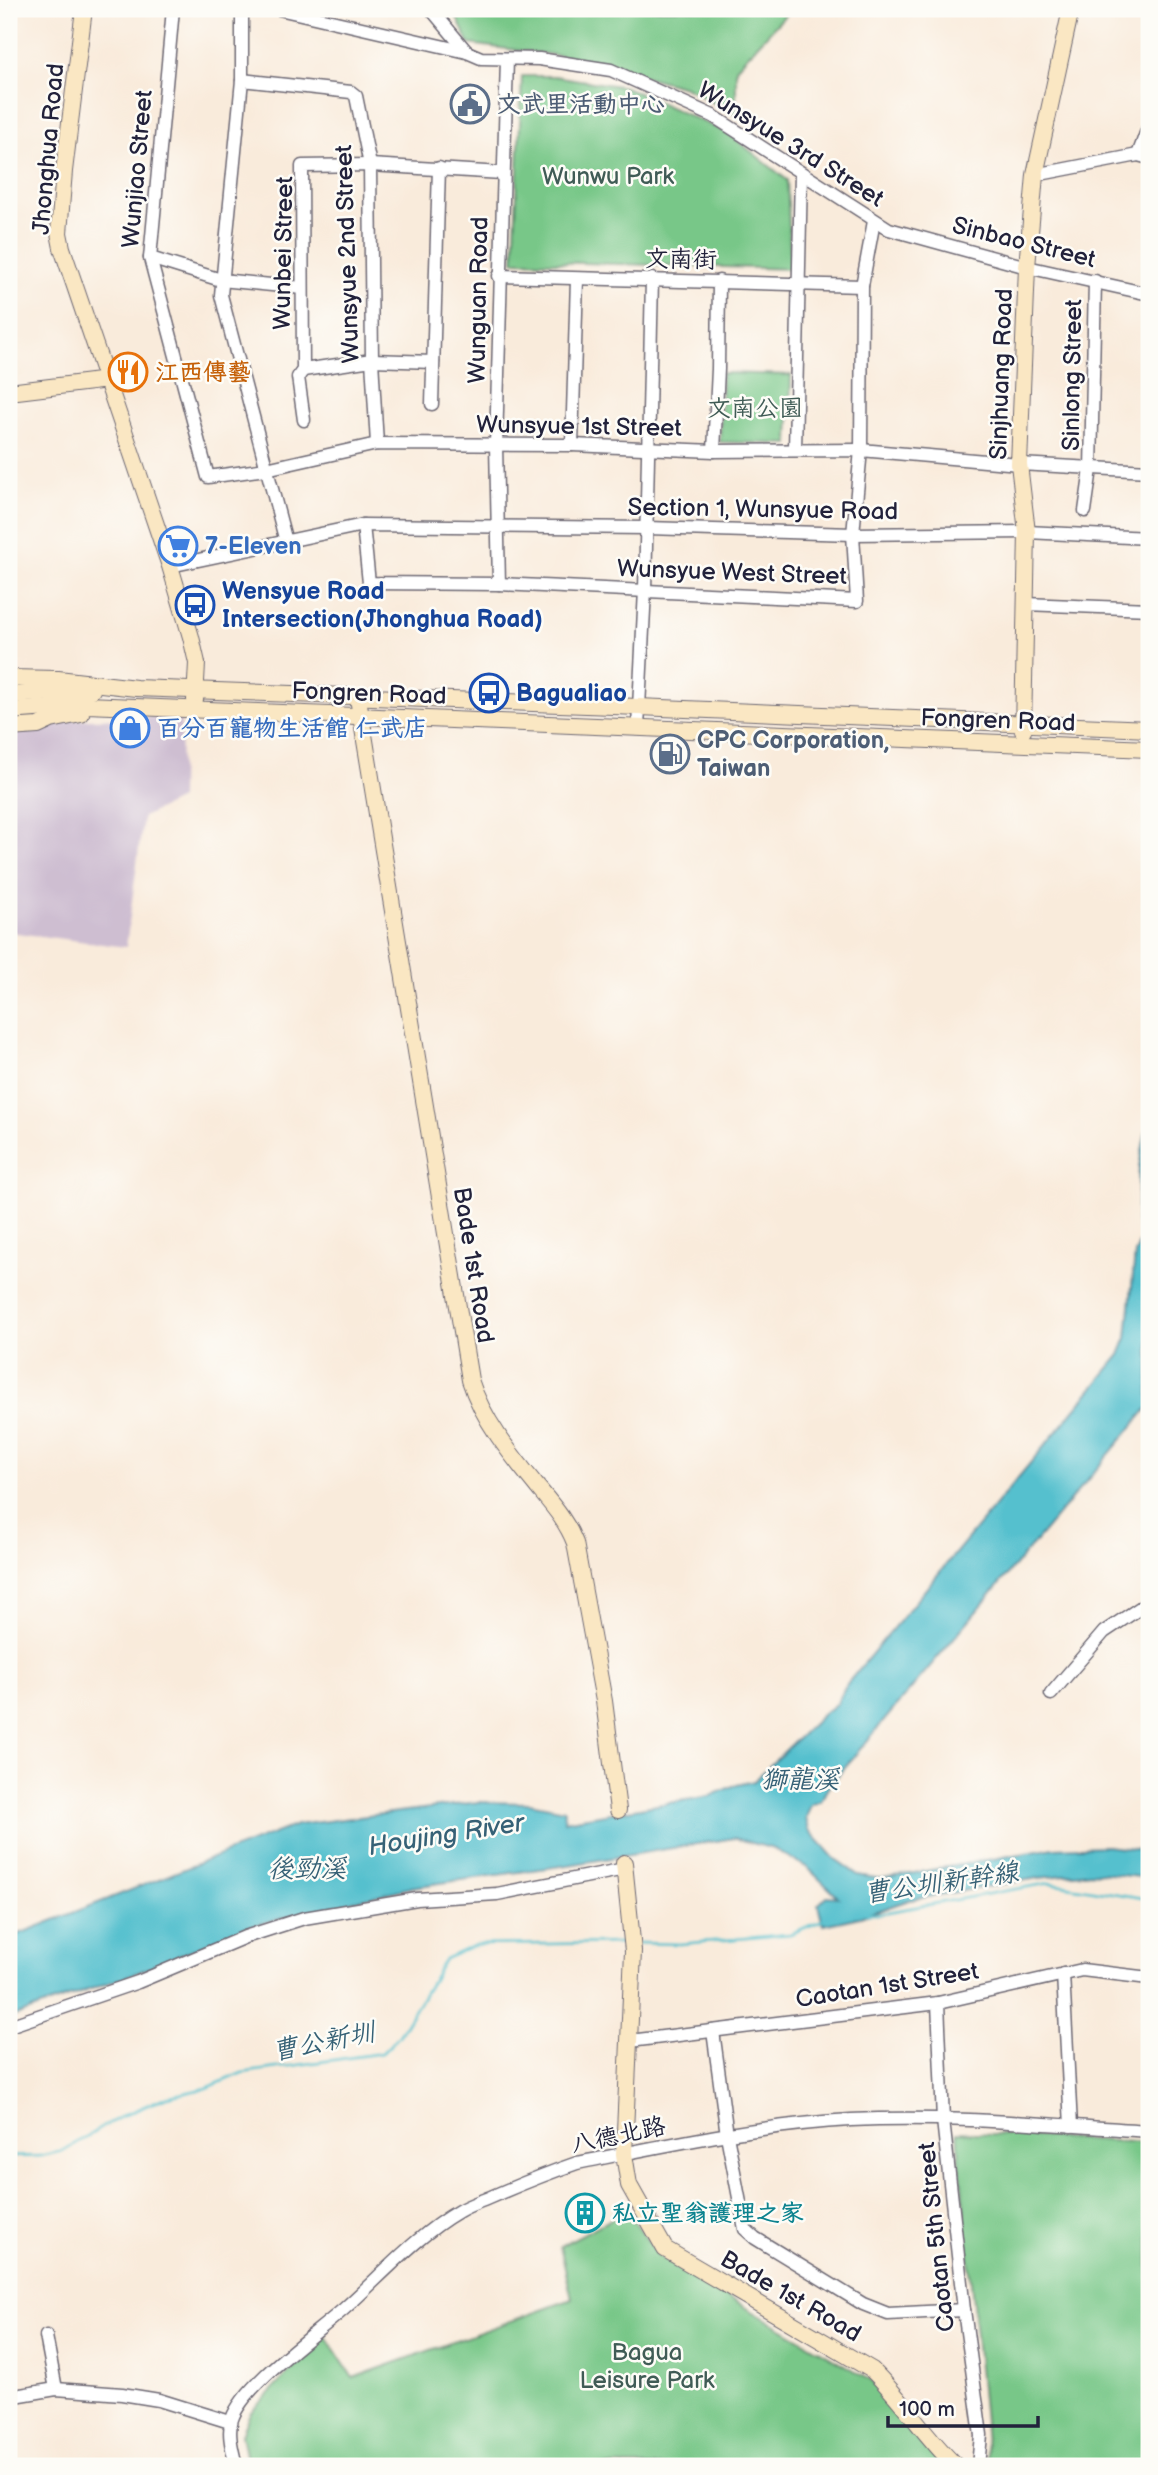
<svg xmlns="http://www.w3.org/2000/svg" width="1158" height="2475" viewBox="0 0 1158 2475" font-family="'Balsamiq Sans','LXGW WenKai TC',sans-serif">
  <rect width="100%" height="100%" fill="#fdfcf7"/>
  <filter id="ink" filterUnits="userSpaceOnUse"><feTurbulence type="fractalNoise" baseFrequency=".0143" numOctaves="2"/><feDisplacementMap in="SourceGraphic" scale="14" xChannelSelector="R" yChannelSelector="G"/><feConvolveMatrix kernelMatrix="1 2 1 2 8 2 1 2 1" color-interpolation-filters="sRGB"/></filter>
  <filter id="wash" filterUnits="userSpaceOnUse"><feTurbulence type="fractalNoise" baseFrequency=".00686" numOctaves="4" result="noise"/><feDisplacementMap in="SourceGraphic" scale="28" xChannelSelector="R" yChannelSelector="G"/><feGaussianBlur stdDeviation="1.57" result="paint"/><feColorMatrix in="noise" values="0 0 0 0 0 0 0 0 0 0 0 0 0 0 0 0 0 1.4 0 .05"/><feComposite in="paint" operator="in"/></filter>
  <g filter="url(#wash)">
    <rect width="100%" height="100%" fill="#f9ebdb"/>
    <!-- industrial -->
    <path fill="#cebed1" d="M 181,716 L 180,799 L 143,817 L 126,947 L 9,932 L 9,732 L 61,720 Z"/>
    <!-- green -->
    <g fill="#78c788" stroke="#4d7462" stroke-width="2">
      <path d="M 453,9 L 791,9 L 736,68 L 736,115 L 685,87 L 571,57 L 469,44 Z"/>
      <path d="M 522,76 L 554,76 L 625,87 L 728,133 L 787,180 L 791,269 L 514,261 Z"/>
      <path d="M 722,373 L 791,375 L 789,444 L 720,442 Z"/>
      <path d="M 957,2132 L 1149,2143 L 1149,2466 L 988,2464 Z"/>
      <path d="M 626,2211 L 660,2257 L 870,2380 L 936,2456 L 948,2466 L 247,2466 L 241,2434 L 250,2413 L 325,2335 L 353,2378 L 572,2299 L 560,2246 Z"/>
    </g>
    <!-- water -->
    <path fill="#54c0ce" stroke="#3b7184" stroke-width="2" d="M 1149,1123 L 1149,1407 L 828,1787 L 821,1801 L 811,1805 L 806,1818 L 809,1830 L 834,1858 L 858,1875 L 881,1879 L 1054,1848 L 1106,1846 L 1149,1851 L 1149,1878 L 1091,1872 L 1039,1878 L 909,1900 L 860,1917 L 823,1925 L 818,1905 L 827,1896 L 838,1897 L 808,1868 L 774,1849 L 734,1838 L 568,1865 L 412,1887 L 247,1927 L 139,1972 L 9,2018 L 9,1938 L 296,1825 L 478,1802 L 529,1803 L 565,1810 L 564,1821 L 710,1796 L 733,1786 L 754,1781 L 824,1713 L 837,1703 L 846,1685 L 1120,1355 L 1127,1338 L 1135,1254 L 1141,1238 L 1137,1221 L 1139,1167 L 1145,1136 Z"/>
    <g fill="none" stroke-linecap="round" stroke-linejoin="round">
      <!-- stream -->
      <g stroke="#54c0ce" stroke-width="2.5">
        <path d="M 866,1914 L 877,1914 L 1050,1883 L 1149,1899"/>
        <path d="M 637,1943 L 680,1944 L 790,1934 L 823,1920"/>
        <path d="M 9,2157 L 40,2156 L 62,2151 L 122,2116 L 166,2097 L 207,2088 L 242,2073 L 382,2053 L 399,2036 L 445,1959 L 476,1945 L 627,1943"/>
      </g>
    </g>
  </g>
  <g filter="url(#ink)">
    <g fill="none" stroke-linecap="round" stroke-linejoin="round">
      <defs>
        <g id="street">
          <path d="M 173,9 L 150,258 L 208,477 L 266,469 L 377,444 L 572,445 L 714,451 L 861,450 L 1019,464 L 1149,471"/>
          <path d="M 242,9 L 242,80 L 221,295 L 286,542"/>
          <path d="M 279,9 L 467,52 L 481,58 L 539,59 L 611,70 L 713,116 L 889,229 L 1027,267 L 1149,294"/>
          <path d="M 431,9 L 467,52"/>
          <path d="M 242,80 L 351,92 L 356,96 L 370,165 L 372,360 L 377,444"/>
          <path d="M 1138,155 L 1149,125"/>
          <path d="M 1035,175 L 1138,155 L 1149,158"/>
          <path d="M 150,258 L 221,280 L 302,288"/>
          <path d="M 499,276 L 862,286"/>
          <path d="M 433,362 L 372,360 L 303,370 L 302,166 L 370,165 L 502,173"/>
          <path d="M 303,370 L 298,377 L 304,420"/>
          <path d="M 432,404 L 439,168"/>
          <path d="M 572,445 L 577,279"/>
          <path d="M 795,450 L 801,173"/>
          <path d="M 714,451 L 718,369 L 719,281"/>
          <path d="M 1085,511 L 1091,469 L 1095,281"/>
          <path d="M 363,525 L 369,583 L 499,584 L 857,601 L 853,534 L 861,450 L 862,286 L 874,221"/>
          <path d="M 170,566 L 363,525 L 647,528 L 853,534 L 1027,532 L 1149,538"/>
          <path d="M 499,584 L 496,445 L 507,59"/>
          <path d="M 1025,604 L 1149,609"/>
          <path d="M 638,727 L 645,590 L 652,279"/>
          <path d="M 1051,1694 L 1104,1632 L 1149,1602"/>
          <path d="M 1063,1974 L 1071,2126"/>
          <path d="M 938,2003 L 943,2120 L 964,2310 L 981,2435 L 978,2466"/>
          <path d="M 9,2026 L 138,1982 L 245,1937 L 304,1918 L 417,1899 L 497,1894 L 625,1869"/>
          <path d="M 713,2031 L 727,2135 L 745,2229 L 755,2238 L 863,2304 L 888,2314 L 964,2310"/>
          <path d="M 630,2041 L 938,2003 L 1082,1970 L 1149,1978"/>
          <path d="M 46,2336 L 56,2389"/>
          <path d="M 9,2397 L 56,2389 L 122,2394 L 159,2400 L 230,2422"/>
          <path d="M 236,2466 C 233,2452 227,2434 232,2419 C 244,2384 316,2334 345,2308 C 382,2275 416,2236 459,2211 C 469,2205 482,2201 493,2196 C 521,2184 548,2173 577,2163 C 667,2145 759,2125 851,2120 C 950,2115 1051,2125 1149,2131"/>
        </g>
        <g id="secondary">
          <path d="M 84,9 L 64,171 L 59,233 L 62,248 L 170,566 L 191,637 L 197,663 L 195,700"/>
          <path d="M 9,392 L 108,380"/>
          <path d="M 9,678 L 58,679 L 136,688 L 639,707 L 1149,729"/>
          <path d="M 9,695 L 92,690"/>
          <path d="M 358,698 L 470,1380 C 483,1421 513,1457 539,1489 C 553,1506 567,1522 575,1543 L 604,1701 L 618,1810"/>
          <path d="M 9,711 L 87,705 L 1149,749"/>
          <path d="M 9,728 L 38,726 L 51,720 L 81,714"/>
          <path d="M 1023,731 L 1027,532 L 1019,464 L 1027,267 L 1035,175 L 1071,9"/>
          <path d="M 624,1863 L 633,1951 L 624,2154 L 629,2185 L 665,2249 L 872,2370 C 903,2400 925,2437 956,2466"/>
        </g>
      </defs>
      <!-- street casing -->
      <use href="#street" stroke="#6d6873" stroke-width="15"/>
      <!-- secondary casing -->
      <use href="#secondary" stroke="#6d6873" stroke-width="18"/>
      <!-- street -->
      <use href="#street" stroke="#fff" stroke-width="12"/>
      <!-- secondary -->
      <use href="#secondary" stroke="#fae7c3" stroke-width="16"/>
    </g>
  </g>
  <!-- icons -->
  <defs>
    <symbol id="civic-ring" viewBox="-11 -11 22 22"><circle r="9.5" fill="#fdfcf7" stroke="#5c6f8a" stroke-width="1.5"/><path d="M-.6-6.5H3V-4.5H.6V-3L4-1V1h2V6H-6V1h2V-1L-.6-3ZM-1.2 2.5V6h2.4V2.5Z" fill="#5c6f8a"/></symbol>
    <symbol id="restaurant-ring" viewBox="-11 -11 22 22"><circle r="9.5" fill="#fdfcf7" stroke="#e8710a" stroke-width="1.5"/><path d="M-5-6h1v4h1v-4h1v4h1v-4h1v5L-1.5 .5V6h-2V.5L-5-1ZM5-6V6H3V1.5H1.5Q1.5-4 5-6Z" fill="#e8710a"/></symbol>
    <symbol id="supermarket-ring" viewBox="-11 -11 22 22"><circle r="9.5" fill="#fdfcf7" stroke="#3f7fe0" stroke-width="1.5"/><path d="M-6-5.5h2.5l.6 2H6L4.5 2H-2.5L-4.4-4H-6ZM-1.5 3.2a1.3 1.3 0 1 0 .1 0ZM3 3.2a1.3 1.3 0 1 0 .1 0Z" fill="#3f7fe0"/></symbol>
    <symbol id="bus-ring" viewBox="-11 -11 22 22"><circle r="9.5" fill="#fdfcf7" stroke="#1a4fb4" stroke-width="1.5"/><path d="M-5-6H5V4H4V6H2V4H-2V6H-4V4H-5ZM-3.5-4V0h7V-4ZM-3.5 1.2v1.5H-2V1.2ZM2 1.2v1.5H3.5V1.2Z" fill="#1a4fb4"/></symbol>
    <symbol id="shop-ring" viewBox="-11 -11 22 22"><circle r="9.5" fill="#fdfcf7" stroke="#3f7fe0" stroke-width="1.5"/><path d="M-5-2.5h2.3a2.7 3.5 0 0 1 5.4 0H5L5.5 6h-11ZM-1.5-2.5h3a1.5 2.3 0 0 0-3 0Z" fill="#3f7fe0"/></symbol>
    <symbol id="fuel-ring" viewBox="-11 -11 22 22"><circle r="9.5" fill="#fdfcf7" stroke="#5c6f8a" stroke-width="1.5"/><path d="M-5.5-6h7V0h2V4h1.3V-2.5L3-4.5l.8-.8L6-3V5H2.5V1h-1V6h-7ZM-4.2-4.7v3.2H.2V-4.7Z" fill="#5c6f8a"/></symbol>
    <symbol id="building-ring" viewBox="-11 -11 22 22"><circle r="9.5" fill="#fdfcf7" stroke="#0f9aa8" stroke-width="1.5"/><path d="M-4-6H4V6H1V3H-1V6H-4ZM-2.5-4.3h1.7v1.8h-1.7ZM.8-4.3h1.7v1.8H.8ZM-2.5-1h1.7V.8h-1.7ZM.8-1h1.7V.8H.8Z" fill="#0f9aa8"/></symbol>
  </defs>
  <g fill-rule="evenodd">
    <use href="#civic-ring" x="448" y="82" width="44" height="44"/>
    <use href="#restaurant-ring" x="106" y="350" width="44" height="44"/>
    <use href="#supermarket-ring" x="156" y="524" width="44" height="44"/>
    <use href="#bus-ring" x="173" y="583" width="44" height="44"/>
    <use href="#bus-ring" x="467" y="671" width="44" height="44"/>
    <use href="#shop-ring" x="108" y="706" width="44" height="44"/>
    <use href="#fuel-ring" x="648" y="732" width="44" height="44"/>
    <use href="#building-ring" x="563" y="2191" width="44" height="44"/>
  </g>
  <g text-anchor="middle" stroke-width="5" stroke-linejoin="round" paint-order="stroke">
    <!-- service labels -->
    <g font-size="24" font-weight="bold" fill="#4e5e75" stroke="#fdfcf7" text-anchor="start">
      <text x="497" y="112">文武里活動中心</text>
      <text x="697" y="748">CPC Corporation,<tspan x="697" dy="28">Taiwan</tspan></text>
    </g>
    <!-- street labels -->
    <g font-size="24" fill="#22223b" stroke="#fdfcf7">
      <text transform="translate(791 144) rotate(32)" y="8">Wunsyue 3rd Street</text>
      <text transform="translate(48 149) rotate(-85)" y="8">Jhonghua Road</text>
      <text transform="translate(137 169) rotate(-85)" y="8">Wunjiao Street</text>
      <text transform="translate(1024 242) rotate(14)" y="8">Sinbao Street</text>
      <text transform="translate(283 253) rotate(-89)" y="8">Wunbei Street</text>
      <text transform="translate(347 254) rotate(-92)" y="8">Wunsyue 2nd Street</text>
      <text transform="translate(681 259) rotate(1)" y="8">文南街</text>
      <text transform="translate(478 300) rotate(-89)" y="8">Wunguan Road</text>
      <text transform="translate(1001 374) rotate(-88)" y="8">Sinjhuang Road</text>
      <text transform="translate(1072 375) rotate(-89)" y="8">Sinlong Street</text>
      <text transform="translate(579 426) rotate(1)" y="8">Wunsyue 1st Street</text>
      <text transform="translate(763 509) rotate(1)" y="8">Section 1, Wunsyue Road</text>
      <text transform="translate(732 572) rotate(2)" y="8">Wunsyue West Street</text>
      <text transform="translate(369 693) rotate(2)" y="8">Fongren Road</text>
      <text transform="translate(998 720) rotate(2)" y="8">Fongren Road</text>
      <text transform="translate(474 1265) rotate(81)" y="8">Bade 1st Road</text>
      <text transform="translate(887 1985) rotate(-9)" y="8">Caotan 1st Street</text>
      <text transform="translate(618 2135) rotate(-12)" y="8">八德北路</text>
      <text transform="translate(936 2237) rotate(-96)" y="8">Caotan 5th Street</text>
      <text transform="translate(791 2296) rotate(30)" y="8">Bade 1st Road</text>
    </g>
    <!-- park labels -->
    <g font-size="24" fill="#405c56" stroke="#fdfcf7">
      <text x="608" y="184">Wunwu Park</text>
      <text x="755" y="416">文南公園</text>
      <text x="647" y="2360">Bagua<tspan x="647" dy="28">Leisure Park</tspan></text>
    </g>
    <!-- food labels -->
    <g font-size="24" font-weight="bold" fill="#c56008" stroke="#fdfcf7" text-anchor="start">
      <text x="155" y="380">江西傳藝</text>
    </g>
    <!-- shop labels -->
    <g font-size="24" font-weight="bold" fill="#366cbe" stroke="#fdfcf7" text-anchor="start">
      <text x="205" y="554">7-Eleven</text>
      <text x="157" y="736">百分百寵物生活館 仁武店</text>
    </g>
    <!-- transit labels -->
    <g font-size="24" font-weight="bold" fill="#164399" stroke="#fdfcf7" text-anchor="start">
      <text x="222" y="599">Wensyue Road<tspan x="222" dy="28">Intersection(Jhonghua Road)</tspan></text>
      <text x="516" y="701">Bagualiao</text>
    </g>
    <!-- culture labels -->
    <g font-size="24" font-weight="bold" fill="#0d838f" stroke="#fdfcf7" text-anchor="start">
      <text x="612" y="2221">私立聖翁護理之家</text>
    </g>
    <!-- water labels -->
    <g font-size="26" font-style="italic" fill="#366176" stroke="#fdfcf7">
      <text x="800" y="1788">獅龍溪</text>
      <text transform="translate(446 1834) rotate(-9)" y="9">Houjing River</text>
      <text x="307" y="1877">後勁溪</text>
      <text transform="translate(941 1882) rotate(-8)" y="9">曹公圳新幹線</text>
      <text transform="translate(323 2041) rotate(-11)" y="9">曹公新圳</text>
    </g>
  </g>
  <!-- margin -->
  <rect width="1158" height="2475" fill="none" stroke="#fdfcf7" stroke-width="35"/>
  <!-- scale -->
  <path d="M888 2416v10h150v-10" fill="none" stroke="#22223b" stroke-width="3.5"/>
  <text x="899" y="2416" font-size="21" fill="#22223b" stroke="#fdfcf7" stroke-width="5" paint-order="stroke">100 m</text>
</svg>
